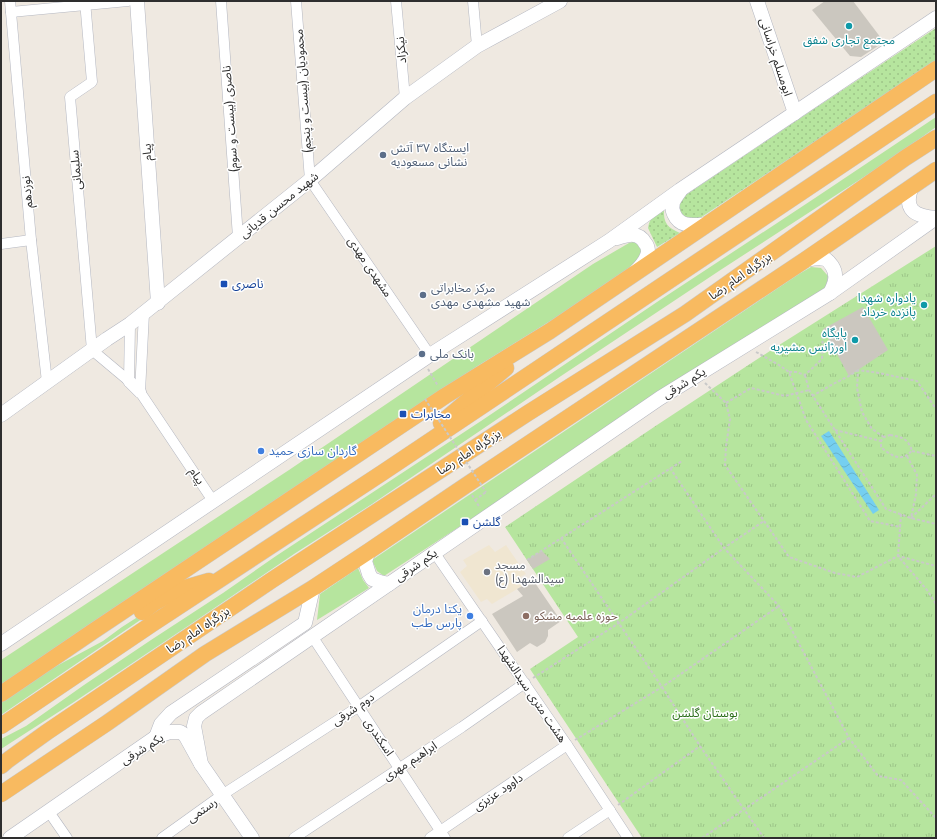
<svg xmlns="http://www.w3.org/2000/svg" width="937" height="839" viewBox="0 0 937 839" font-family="Jost,'Noto Sans Arabic',sans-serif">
  <defs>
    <pattern id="park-tufts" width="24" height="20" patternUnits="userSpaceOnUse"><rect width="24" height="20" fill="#b6e59e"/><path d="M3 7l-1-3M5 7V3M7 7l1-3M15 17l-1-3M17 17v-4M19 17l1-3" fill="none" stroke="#9dc588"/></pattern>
    <pattern id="garden-dots" width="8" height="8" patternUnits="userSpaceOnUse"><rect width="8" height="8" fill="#b6e59e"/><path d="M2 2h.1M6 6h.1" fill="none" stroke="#9dc588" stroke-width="1.8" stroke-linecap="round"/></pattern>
    <pattern id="water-waves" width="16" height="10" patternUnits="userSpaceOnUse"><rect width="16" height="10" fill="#75cff0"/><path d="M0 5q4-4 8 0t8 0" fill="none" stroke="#66b2ce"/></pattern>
  </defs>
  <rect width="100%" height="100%" fill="#efe9e1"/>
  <!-- education -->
  <path fill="#f0e6d1" d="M 489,545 L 495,552 L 506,545 L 526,574 L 520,577 L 522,586 L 492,604 L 487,599 L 481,602 L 460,572 L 467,566 L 463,560 Z"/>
  <!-- grass -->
  <g fill="#b6e59e">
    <path d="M 936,117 L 936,127 L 890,160 L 722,269 L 561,376 L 372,504 L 294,554 L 188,626 L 74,702 L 1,749 L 1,739 L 3,738 L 26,726 L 84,685 L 151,640 L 223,593 L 276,556 L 481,421 L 660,300 L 815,198 Z"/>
    <path d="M 637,241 L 643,252 L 629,272 L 476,367 L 82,630 L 23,671 L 1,684 L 1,660 L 289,470 L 593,264 L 629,243 Z"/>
    <path d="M 811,267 L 821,268 L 828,276 L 826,287 L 384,576 L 377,571 L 372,560 L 799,274 Z"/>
    <path d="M 358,568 L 363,580 L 369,588 L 317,620 L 320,594 Z"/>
    <path d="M 180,593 L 1,715 L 1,703 L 51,669 L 103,641 L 122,627 L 158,604 Z"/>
  </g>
  <!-- park -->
  <path fill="url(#park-tufts)" d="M 936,246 L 936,838 L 642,838 L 530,669 L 578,637 L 505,527 L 657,425 L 776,347 Z"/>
  <!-- garden -->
  <g fill="url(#garden-dots)">
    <path d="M 936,28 L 936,61 L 697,220 L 682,217 L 676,203 L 677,201 L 808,113 Z"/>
    <path d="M 664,209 C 663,223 668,228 680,233 L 657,247 L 648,228 C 650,216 655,215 664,209 Z"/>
  </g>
  <!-- water -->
  <path fill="url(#water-waves)" d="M 829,431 L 879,510 L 873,514 L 821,436 Z"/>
  <!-- building -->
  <g fill="#cbc7bf">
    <path d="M 825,1 L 853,1 L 884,42 L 861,57 L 850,56 L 812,10 Z"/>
    <path d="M 863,307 L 888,350 L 849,376 L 823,329 Z"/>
    <path d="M 542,551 L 550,559 L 533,569 L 527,560 Z"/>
    <path d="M 525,579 L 533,580 L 561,621 L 548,630 L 548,636 L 545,642 L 537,647 L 530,643 L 517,652 L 492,614 L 523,596 L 517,589 L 526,584 Z"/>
  </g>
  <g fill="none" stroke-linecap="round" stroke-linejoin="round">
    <defs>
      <g id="minor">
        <path d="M 10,1 L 31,240 L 47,382"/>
        <path d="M 85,1 L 92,82 L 70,97 L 92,350 L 129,381"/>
        <path d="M 221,1 L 238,237"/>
        <path d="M 296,1 L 310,180 L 430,355"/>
        <path d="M 396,1 L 405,98"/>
        <path d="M 473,1 L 477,46"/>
        <path d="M 11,12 L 128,1"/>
        <path d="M 1,244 L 31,240"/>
        <path d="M 144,313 L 140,392 L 213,501"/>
        <path d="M 129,381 L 130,324"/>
        <path d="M 434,552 L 567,745 L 628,838"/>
        <path d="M 312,636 L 445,838"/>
        <path d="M 49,812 L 67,838"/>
        <path d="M 162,838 L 222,795 L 358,707 L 482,621"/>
        <path d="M 294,838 L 462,727 L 525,683"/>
        <path d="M 430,838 L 567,745"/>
        <path d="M 568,838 L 610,810"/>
      </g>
      <path id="tertiary" d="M 129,381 L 140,392"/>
      <g id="secondary">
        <path d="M 137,1 L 158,303"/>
        <path d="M 757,1 L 795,113"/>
        <path d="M 912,186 C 903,210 914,216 936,218"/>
        <path d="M 680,191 C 678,194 675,198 673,202 C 672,206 672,210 674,214 C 680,228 694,225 707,224"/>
        <path d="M 617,238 C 627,235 639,231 645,243 C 647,245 648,249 648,252 C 647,259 641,266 636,271"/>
        <path d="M 830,293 L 936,218"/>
        <path d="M 1,415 L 107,339 L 130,324 L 310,180 L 405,98 L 477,46 L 560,1"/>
        <path d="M 369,551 L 365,561 L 369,574 L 372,579 L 380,582 L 389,584"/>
        <path d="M 1,644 L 430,355 L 609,241 L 680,190 L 936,18"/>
        <path d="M 156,737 L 161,724 L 171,713 L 305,623 L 313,588"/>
        <path d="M 201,764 L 194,726 L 196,718 L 201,713 L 660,398 L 830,293 C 835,284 838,275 832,266 C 830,263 828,260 825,259 C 819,257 811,259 805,260"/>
        <path d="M 10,838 L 156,737 L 170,732 L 180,732 L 185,735 L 201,764 L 252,838"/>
      </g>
      <g id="trunk">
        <path d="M 441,423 L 506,368"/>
        <path d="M 142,612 L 154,603 L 178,590 L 209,581"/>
        <path d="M 1,694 L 92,632 L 445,396 L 550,331 L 936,69"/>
        <path d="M 1,726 L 152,624 L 382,473 L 936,102"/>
        <path d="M 1,766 L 8,760 L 47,732 L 272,580 L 528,413 L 685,314 L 905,158 L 936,138"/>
        <path d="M 1,794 L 107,723 L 205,654 L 313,588 L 369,551 L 465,486 L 805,260 L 936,170"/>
      </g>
    </defs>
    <!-- minor casing -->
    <use href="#minor" stroke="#b4b7c1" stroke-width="11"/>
    <!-- tertiary casing -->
    <use href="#tertiary" stroke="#b4b7c1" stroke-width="13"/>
    <!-- secondary casing -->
    <use href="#secondary" stroke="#b4b7c1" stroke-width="15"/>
    <!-- trunk casing -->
    <use href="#trunk" stroke="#c9c9c9" stroke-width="17"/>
    <!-- path -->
    <g stroke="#c9c9c9" stroke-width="2" stroke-dasharray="3 2" stroke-linecap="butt">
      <path d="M 756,352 L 779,365 L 789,372 L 806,420 L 870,521 L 901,527"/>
      <path d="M 428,369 L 438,386"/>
      <path d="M 789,372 L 796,372 L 805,375 L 822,359 L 823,329"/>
      <path d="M 805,375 L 809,390 L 886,509 L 911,518 L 936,524"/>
      <path d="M 705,383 L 726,403 L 730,419 L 726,447 L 725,465 L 789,557 L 835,573 L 857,577 L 898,556 L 936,566"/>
      <path d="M 812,396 L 833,384 L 849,376 L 858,370"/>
      <path d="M 726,403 L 751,388 L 785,396 L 809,390"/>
      <path d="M 835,430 L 881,441"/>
      <path d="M 890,435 C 901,437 908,438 912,451 C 910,452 909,454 907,455 C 899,461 887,453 881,447 L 881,441 L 884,437 Z"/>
      <path d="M 884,437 L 872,429 L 862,412 L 857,388 L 858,370 L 879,373 L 917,381 L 936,409"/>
      <path d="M 912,451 L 936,456"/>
      <path d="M 907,456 L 917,475 L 916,494 L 911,518 L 936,494"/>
      <path d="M 670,468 L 724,548 L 779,606 L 849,738 L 878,776 L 901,780 L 936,818"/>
      <path d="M 472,495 L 480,508"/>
      <path d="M 475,500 L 486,492"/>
      <path d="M 901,514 L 898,556 L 927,590 L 936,604"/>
      <path d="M 561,538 L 662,687 L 700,746 L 764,838"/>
      <path d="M 527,560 L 682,461"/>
      <path d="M 533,678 L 619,623 L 724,548 L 764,521"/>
      <path d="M 575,740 L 662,687 L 779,606"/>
      <path d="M 618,805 L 700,746"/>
      <path d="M 702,838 L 849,738"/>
    </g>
    <!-- minor -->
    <use href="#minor" stroke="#fff" stroke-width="10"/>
    <!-- tertiary -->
    <use href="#tertiary" stroke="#fff" stroke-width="12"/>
    <!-- secondary -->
    <use href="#secondary" stroke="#fff" stroke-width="14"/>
    <!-- trunk -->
    <use href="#trunk" stroke="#f8ba60" stroke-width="16"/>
    <!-- path-bridge -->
    <path stroke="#c9c9c9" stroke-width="2" stroke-dasharray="3 2" stroke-linecap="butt" d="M 425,399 L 486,492"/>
  </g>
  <!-- markers -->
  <g fill="#0f9aa8" stroke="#fff" stroke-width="1.5">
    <circle cx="849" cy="26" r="4"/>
    <circle cx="924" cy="305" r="4"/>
    <circle cx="855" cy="340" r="4"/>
  </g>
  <g fill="#5c6f8a" stroke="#fff" stroke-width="1.5">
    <circle cx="383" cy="155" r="4"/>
    <circle cx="423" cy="295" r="4"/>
    <circle cx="422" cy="354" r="4"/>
  </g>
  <g fill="#1a4fb4" stroke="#fff" stroke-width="1.5">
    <rect x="220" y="280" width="8" height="8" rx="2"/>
    <rect x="399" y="410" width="8" height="8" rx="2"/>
    <rect x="461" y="518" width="8" height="8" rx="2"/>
  </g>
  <g fill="#3f7fe0" stroke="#fff" stroke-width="1.5">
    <circle cx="261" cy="451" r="4"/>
    <circle cx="470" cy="616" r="4"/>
  </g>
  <circle fill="#6b7280" stroke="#fff" stroke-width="1.5" cx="487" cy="572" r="4"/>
  <circle fill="#8d6e63" stroke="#fff" stroke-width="1.5" cx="526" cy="616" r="4"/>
  <g text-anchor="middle" stroke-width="3" stroke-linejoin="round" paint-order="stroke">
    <!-- culture labels -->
    <g font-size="12" fill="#0d838f" stroke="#fff" text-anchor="end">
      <text x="849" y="44" text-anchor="middle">مجتمع تجاری شفق</text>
      <text x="916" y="302">یادواره شهدا<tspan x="916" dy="14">پانزده خرداد</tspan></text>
      <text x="847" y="337">پایگاه<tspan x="847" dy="14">اورژانس مشیریه</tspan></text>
    </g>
    <!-- street labels -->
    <g font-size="12" fill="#2e2e2e" stroke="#fff">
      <text transform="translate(401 50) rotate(-95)" y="4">نیکزاد</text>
      <text transform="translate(776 57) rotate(72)" y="4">ابومسلم خراسانی</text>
      <text transform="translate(303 91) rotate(-94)" y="4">محمودیان (بیست و پنجم)</text>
      <text transform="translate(230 119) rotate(-94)" y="4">ناصری (بیست و سوم)</text>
      <text transform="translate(147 152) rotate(-94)" y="4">پیام</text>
      <text transform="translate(76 170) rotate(-95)" y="4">سلیمانی</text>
      <text transform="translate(27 192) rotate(-95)" y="4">نوزدهم</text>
      <text transform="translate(279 205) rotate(-39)" y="4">شهید محسن قدیانی</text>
      <text transform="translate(370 267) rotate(56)" y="4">مشهدی مهدی</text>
      <text transform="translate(740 276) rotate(-35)" y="4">بزرگراه امام رضا</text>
      <text transform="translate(684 383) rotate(-32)" y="4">یکم شرقی</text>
      <text transform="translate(469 452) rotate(-33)" y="4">بزرگراه امام رضا</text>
      <text transform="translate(197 476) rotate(56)" y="4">پیام</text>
      <text transform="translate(416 565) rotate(-35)" y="4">یکم شرقی</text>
      <text transform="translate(198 630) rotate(-34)" y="4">بزرگراه امام رضا</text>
      <text transform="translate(532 694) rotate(56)" y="4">هشت متری سیدالشهدا</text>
      <text transform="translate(353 709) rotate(-34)" y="4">دوم شرقی</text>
      <text transform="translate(379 737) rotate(56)" y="4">اسکندری</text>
      <text transform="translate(142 749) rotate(-32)" y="4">یکم شرقی</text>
      <text transform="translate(410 761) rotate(-33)" y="4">ابراهیم مهری</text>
      <text transform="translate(498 792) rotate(-34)" y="4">داوود عزیزی</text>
      <text transform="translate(202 810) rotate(-35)" y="4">رستمی</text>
    </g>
    <!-- service labels -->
    <g font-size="12" fill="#4e5e75" stroke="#fff" text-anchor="start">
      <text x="391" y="152">ایستگاه ۳۷ آتش<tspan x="391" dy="14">نشانی مسعودیه</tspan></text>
      <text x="431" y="292">مرکز مخابراتی<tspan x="431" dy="14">شهید مشهدی مهدی</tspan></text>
      <text x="430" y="358">بانک ملی</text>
    </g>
    <!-- transit labels -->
    <g font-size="12" fill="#164399" stroke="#fff" text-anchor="start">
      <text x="232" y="288">ناصری</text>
      <text x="411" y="418">مخابرات</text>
      <text x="473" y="526">گلشن</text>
    </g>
    <!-- shop labels -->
    <g font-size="12" fill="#366cbe" stroke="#fff" text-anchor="start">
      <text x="269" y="455">گاردان سازی حمید</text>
      <text x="462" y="613" text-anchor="end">یکتا درمان<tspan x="462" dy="14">پارس طب</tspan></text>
    </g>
    <!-- worship labels -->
    <g font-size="12" fill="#5b616d" stroke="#fff" text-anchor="start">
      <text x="495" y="569">مسجد<tspan x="495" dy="14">سیدالشهدا (ع)</tspan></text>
    </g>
    <!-- education labels -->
    <g font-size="12" fill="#785e54" stroke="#fff" text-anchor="start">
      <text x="534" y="620">حوزه علمیه مشکو</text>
    </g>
    <!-- park labels -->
    <g font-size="12" fill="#2c6e1b" stroke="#fff">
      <text x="705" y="717">بوستان گلشن</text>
    </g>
  </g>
  <!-- border -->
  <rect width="937" height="839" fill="none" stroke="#2e2e2e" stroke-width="4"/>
</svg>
